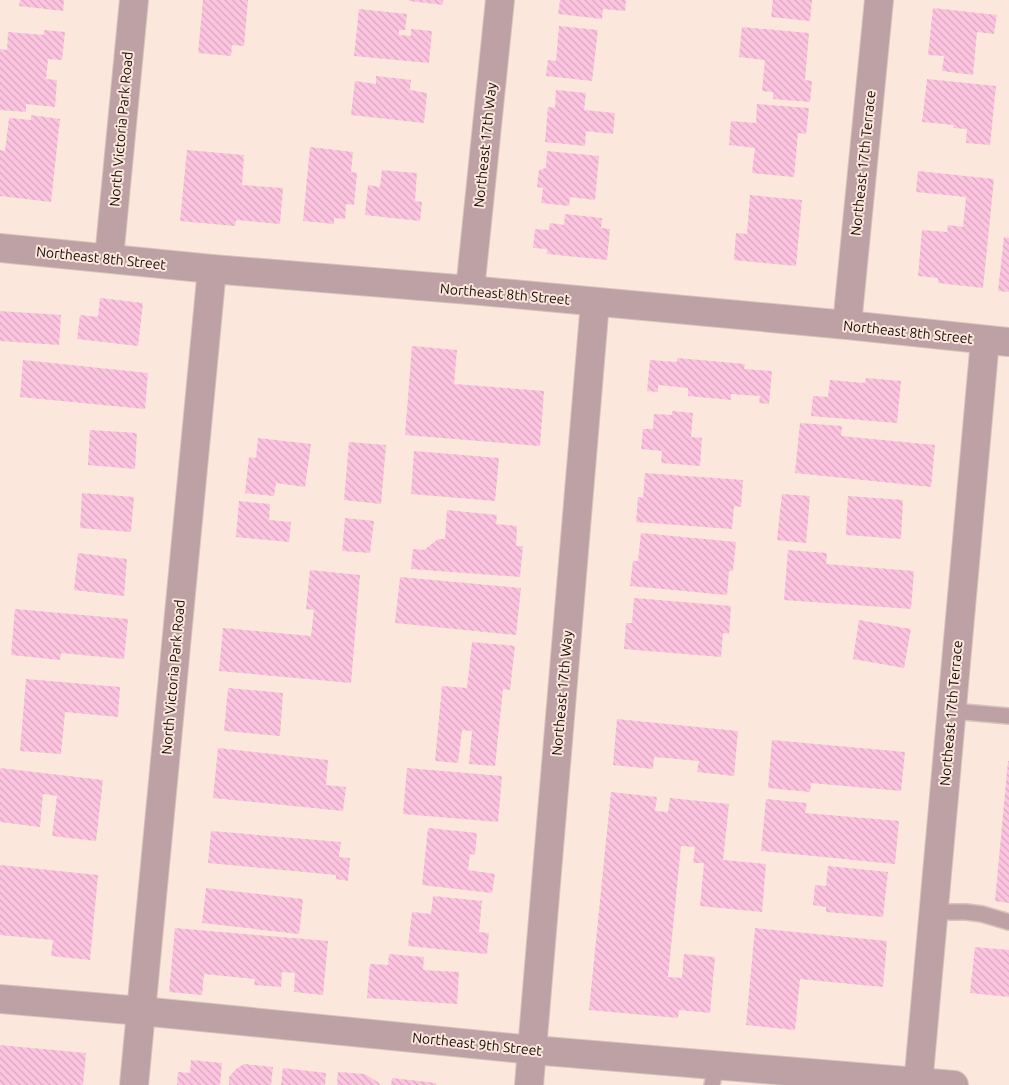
<svg xmlns="http://www.w3.org/2000/svg" width="1009" height="1085" viewBox="0 0 1009 1085" font-family="Ubuntu,sans-serif">
  <defs>
    <pattern id="building-back-hatch" width="6" height="6" patternUnits="userSpaceOnUse" patternTransform="scale(1.25)"><rect width="6" height="6" fill="#fdc4e0"/><path d="M-1 5l2 2M0 0l6 6M5-1l2 2" fill="none" stroke="#d8a7bf"/></pattern>
  </defs>
  <rect width="100%" height="100%" fill="#fbe7dc"/>
  <!-- building -->
  <g fill="url(#building-back-hatch)">
    <path d="M 20,0 L 64,0 L 63,11 L 19,6 Z"/>
    <path d="M 203,0 L 248,0 L 244,46 L 232,45 L 231,56 L 198,53 Z"/>
    <path d="M 409,0 L 443,0 L 443,5 L 409,1 Z"/>
    <path d="M 560,0 L 626,0 L 625,11 L 603,9 L 602,19 L 558,14 Z"/>
    <path d="M 773,0 L 812,0 L 810,21 L 771,17 Z"/>
    <path d="M 933,8 L 997,15 L 994,34 L 977,32 L 973,75 L 942,71 L 944,56 L 928,55 Z"/>
    <path d="M 359,9 L 407,14 L 405,30 L 399,30 L 399,35 L 411,36 L 411,29 L 432,31 L 429,63 L 354,56 Z"/>
    <path d="M 559,26 L 598,30 L 592,81 L 546,76 L 548,60 L 556,61 Z"/>
    <path d="M 742,27 L 809,33 L 805,80 L 812,81 L 810,102 L 773,99 L 773,92 L 762,91 L 765,60 L 739,57 Z"/>
    <path d="M 44,30 L 65,32 L 62,60 L 48,59 L 46,79 L 57,80 L 55,107 L 26,104 L 26,112 L 0,110 L 0,49 L 7,50 L 8,32 L 44,35 Z"/>
    <path d="M 376,76 L 411,80 L 410,90 L 427,93 L 424,123 L 351,115 L 355,81 L 376,84 Z"/>
    <path d="M 927,79 L 996,86 L 990,145 L 966,143 L 967,129 L 953,128 L 954,125 L 922,122 Z"/>
    <path d="M 556,90 L 586,93 L 584,110 L 615,113 L 613,134 L 586,131 L 585,146 L 545,142 L 548,107 L 555,108 Z"/>
    <path d="M 757,104 L 809,108 L 806,134 L 798,133 L 794,177 L 752,173 L 755,148 L 729,145 L 731,121 L 756,123 Z"/>
    <path d="M 31,115 L 60,119 L 51,202 L 0,196 L 0,150 L 5,151 L 9,118 L 31,120 Z"/>
    <path d="M 310,147 L 353,152 L 351,172 L 357,173 L 354,205 L 346,204 L 345,219 L 334,218 L 334,224 L 303,221 Z"/>
    <path d="M 187,150 L 244,155 L 242,185 L 283,188 L 280,224 L 236,220 L 235,226 L 180,221 Z"/>
    <path d="M 547,151 L 599,156 L 595,200 L 570,197 L 569,206 L 541,203 L 543,188 L 537,187 L 539,170 L 546,168 Z"/>
    <path d="M 382,170 L 417,173 L 415,201 L 422,202 L 420,221 L 365,215 L 368,185 L 380,187 Z"/>
    <path d="M 918,171 L 994,179 L 983,288 L 938,283 L 938,278 L 918,276 L 922,230 L 947,232 L 948,225 L 963,227 L 966,197 L 916,192 Z"/>
    <path d="M 750,195 L 802,200 L 796,266 L 734,260 L 736,233 L 747,234 Z"/>
    <path d="M 565,214 L 602,218 L 601,228 L 610,229 L 607,260 L 547,254 L 547,249 L 533,248 L 535,229 L 549,230 L 550,223 L 564,225 Z"/>
    <path d="M 1004,237 L 1009,238 L 1009,292 L 998,291 Z"/>
    <path d="M 100,298 L 143,303 L 138,346 L 77,339 L 80,315 L 98,317 Z"/>
    <path d="M 0,311 L 61,315 L 59,345 L 0,341 Z"/>
    <path d="M 412,346 L 457,350 L 454,384 L 544,391 L 540,446 L 405,435 Z"/>
    <path d="M 677,358 L 745,364 L 744,369 L 772,371 L 769,404 L 759,403 L 760,396 L 731,394 L 731,400 L 688,396 L 688,388 L 658,385 L 658,392 L 647,391 L 650,360 L 677,362 Z"/>
    <path d="M 23,360 L 148,373 L 145,409 L 20,397 Z"/>
    <path d="M 866,378 L 901,381 L 897,423 L 811,416 L 813,396 L 828,397 L 830,380 L 865,383 Z"/>
    <path d="M 672,411 L 693,413 L 691,437 L 702,438 L 700,466 L 661,463 L 662,451 L 641,449 L 643,429 L 653,429 L 654,414 L 672,415 Z"/>
    <path d="M 800,423 L 842,426 L 841,436 L 935,445 L 931,487 L 795,473 Z"/>
    <path d="M 90,430 L 137,433 L 135,469 L 88,465 Z"/>
    <path d="M 258,438 L 311,444 L 305,487 L 276,483 L 274,496 L 245,493 L 249,457 L 256,458 Z"/>
    <path d="M 349,442 L 386,445 L 381,504 L 344,500 Z"/>
    <path d="M 414,451 L 499,458 L 495,501 L 411,494 Z"/>
    <path d="M 645,473 L 743,480 L 741,507 L 734,506 L 732,529 L 636,522 L 638,497 L 643,498 Z"/>
    <path d="M 82,493 L 134,497 L 131,532 L 80,528 Z"/>
    <path d="M 782,494 L 810,496 L 806,543 L 777,540 Z"/>
    <path d="M 848,496 L 903,500 L 901,539 L 846,535 Z"/>
    <path d="M 239,501 L 270,504 L 269,520 L 291,522 L 289,542 L 236,537 Z"/>
    <path d="M 447,510 L 497,515 L 496,524 L 517,526 L 516,546 L 523,546 L 520,577 L 411,569 L 413,549 L 424,550 L 438,539 L 445,539 Z"/>
    <path d="M 345,518 L 374,521 L 370,553 L 342,551 Z"/>
    <path d="M 641,533 L 736,542 L 733,571 L 729,571 L 727,595 L 630,586 L 633,561 L 638,561 Z"/>
    <path d="M 788,550 L 827,553 L 826,564 L 914,571 L 911,609 L 784,600 Z"/>
    <path d="M 78,553 L 127,559 L 124,596 L 74,590 Z"/>
    <path d="M 310,570 L 360,575 L 351,683 L 219,671 L 223,628 L 311,636 L 314,610 L 306,609 Z"/>
    <path d="M 400,577 L 521,588 L 516,635 L 395,623 Z"/>
    <path d="M 634,598 L 731,606 L 729,634 L 723,633 L 721,657 L 624,649 L 626,623 L 632,623 Z"/>
    <path d="M 15,609 L 128,619 L 124,659 L 61,653 L 60,660 L 11,655 Z"/>
    <path d="M 859,620 L 911,629 L 904,668 L 853,659 Z"/>
    <path d="M 472,642 L 515,646 L 510,690 L 503,689 L 495,766 L 469,764 L 472,731 L 462,730 L 458,763 L 435,761 L 442,686 L 467,688 Z"/>
    <path d="M 26,679 L 120,687 L 118,717 L 65,712 L 61,754 L 20,751 Z"/>
    <path d="M 228,688 L 283,693 L 280,736 L 224,731 Z"/>
    <path d="M 617,719 L 738,731 L 734,776 L 697,772 L 699,761 L 654,757 L 653,769 L 613,765 Z"/>
    <path d="M 772,740 L 905,752 L 901,791 L 811,783 L 810,792 L 768,788 Z"/>
    <path d="M 218,748 L 328,760 L 326,785 L 346,787 L 343,811 L 213,798 Z"/>
    <path d="M 1008,761 L 1009,761 L 1009,903 L 995,901 Z"/>
    <path d="M 0,768 L 103,780 L 96,841 L 52,836 L 57,796 L 43,794 L 40,827 L 0,822 Z"/>
    <path d="M 407,768 L 502,776 L 498,822 L 403,814 Z"/>
    <path d="M 611,792 L 657,797 L 655,811 L 668,812 L 670,798 L 729,804 L 723,860 L 766,864 L 762,912 L 700,906 L 704,863 L 693,863 L 695,847 L 681,846 L 668,977 L 682,978 L 684,954 L 715,957 L 710,1013 L 679,1010 L 678,1018 L 589,1010 Z"/>
    <path d="M 766,799 L 807,803 L 805,813 L 899,821 L 895,864 L 761,851 Z"/>
    <path d="M 428,828 L 477,833 L 475,855 L 470,854 L 468,870 L 495,874 L 492,893 L 422,885 Z"/>
    <path d="M 211,831 L 341,842 L 339,857 L 350,858 L 348,881 L 336,879 L 336,875 L 208,863 Z"/>
    <path d="M 0,865 L 98,875 L 90,960 L 51,956 L 53,940 L 0,935 Z"/>
    <path d="M 828,866 L 888,872 L 883,917 L 826,912 L 826,907 L 813,905 L 815,885 L 826,886 Z"/>
    <path d="M 206,888 L 303,899 L 299,934 L 202,923 Z"/>
    <path d="M 433,896 L 482,901 L 479,932 L 489,933 L 487,954 L 408,946 L 412,912 L 431,914 Z"/>
    <path d="M 175,928 L 328,941 L 323,995 L 294,992 L 295,973 L 282,972 L 281,987 L 254,985 L 255,979 L 204,974 L 202,995 L 169,992 Z"/>
    <path d="M 755,928 L 887,941 L 883,987 L 800,979 L 795,1030 L 746,1025 Z"/>
    <path d="M 975,947 L 1009,950 L 1009,997 L 970,993 Z"/>
    <path d="M 389,954 L 424,957 L 423,970 L 459,972 L 457,1004 L 367,998 L 370,964 L 388,965 Z"/>
    <path d="M 0,1045 L 86,1053 L 83,1085 L 0,1085 Z"/>
    <path d="M 191,1060 L 222,1063 L 220,1085 L 177,1085 L 178,1072 L 190,1073 Z"/>
    <path d="M 244,1064 L 273,1067 L 271,1085 L 229,1085 L 229,1077 L 236,1069 Z"/>
    <path d="M 283,1068 L 326,1073 L 325,1085 L 281,1085 Z"/>
    <path d="M 338,1072 L 365,1074 L 379,1083 L 380,1085 L 337,1085 Z"/>
    <path d="M 392,1078 L 436,1083 L 436,1085 L 391,1085 Z"/>
  </g>
  <g fill="none" stroke-linecap="round" stroke-linejoin="round">
    <defs>
      <g id="service">
        <path d="M 952,711 L 1009,716"/>
        <path d="M 934,912 L 966,912 L 982,914 L 1009,922"/>
        <path d="M 712,1085 L 716,1065"/>
      </g>
      <g id="minor">
        <path d="M 0,248 L 212,269 L 470,290 L 847,325 L 1009,342"/>
        <path d="M 470,290 L 500,0"/>
        <path d="M 847,325 L 879,0"/>
        <path d="M 0,999 L 141,1011 L 533,1050 L 954,1085"/>
        <path d="M 529,1085 L 595,302"/>
        <path d="M 918,1085 L 985,340"/>
      </g>
      <g id="tertiary">
        <path d="M 109,258 L 134,0"/>
        <path d="M 134,1085 L 212,269"/>
      </g>
    </defs>
    <!-- service casing -->
    <use href="#service" stroke="#d7c4ba" stroke-width="18"/>
    <!-- minor casing -->
    <use href="#minor" stroke="#d7c4ba" stroke-width="30"/>
    <!-- tertiary casing -->
    <use href="#tertiary" stroke="#d7c4ba" stroke-width="30"/>
    <!-- service -->
    <use href="#service" stroke="#bda1a5" stroke-width="15"/>
    <!-- minor -->
    <use href="#minor" stroke="#bda1a5" stroke-width="28"/>
    <!-- tertiary -->
    <use href="#tertiary" stroke="#bda1a5" stroke-width="28"/>
  </g>
  <g text-anchor="middle" stroke-width="4" stroke-linejoin="round" paint-order="stroke">
    <!-- street labels -->
    <g font-size="14" fill="#170d07" stroke="#fbe7dc">
      <text transform="translate(121 129) rotate(-85)" y="5">North Victoria Park Road</text>
      <text transform="translate(485 145) rotate(-84)" y="5">Northeast 17th Way</text>
      <text transform="translate(863 163) rotate(-84)" y="5">Northeast 17th Terrace</text>
      <text transform="translate(101 258) rotate(6)" y="5">Northeast 8th Street</text>
      <text transform="translate(505 294) rotate(5)" y="5">Northeast 8th Street</text>
      <text transform="translate(908 332) rotate(6)" y="5">Northeast 8th Street</text>
      <text transform="translate(173 677) rotate(-85)" y="5">North Victoria Park Road</text>
      <text transform="translate(562 693) rotate(-85)" y="5">Northeast 17th Way</text>
      <text transform="translate(951 713) rotate(-85)" y="5">Northeast 17th Terrace</text>
      <text transform="translate(477 1044) rotate(6)" y="5">Northeast 9th Street</text>
    </g>
  </g>
</svg>
